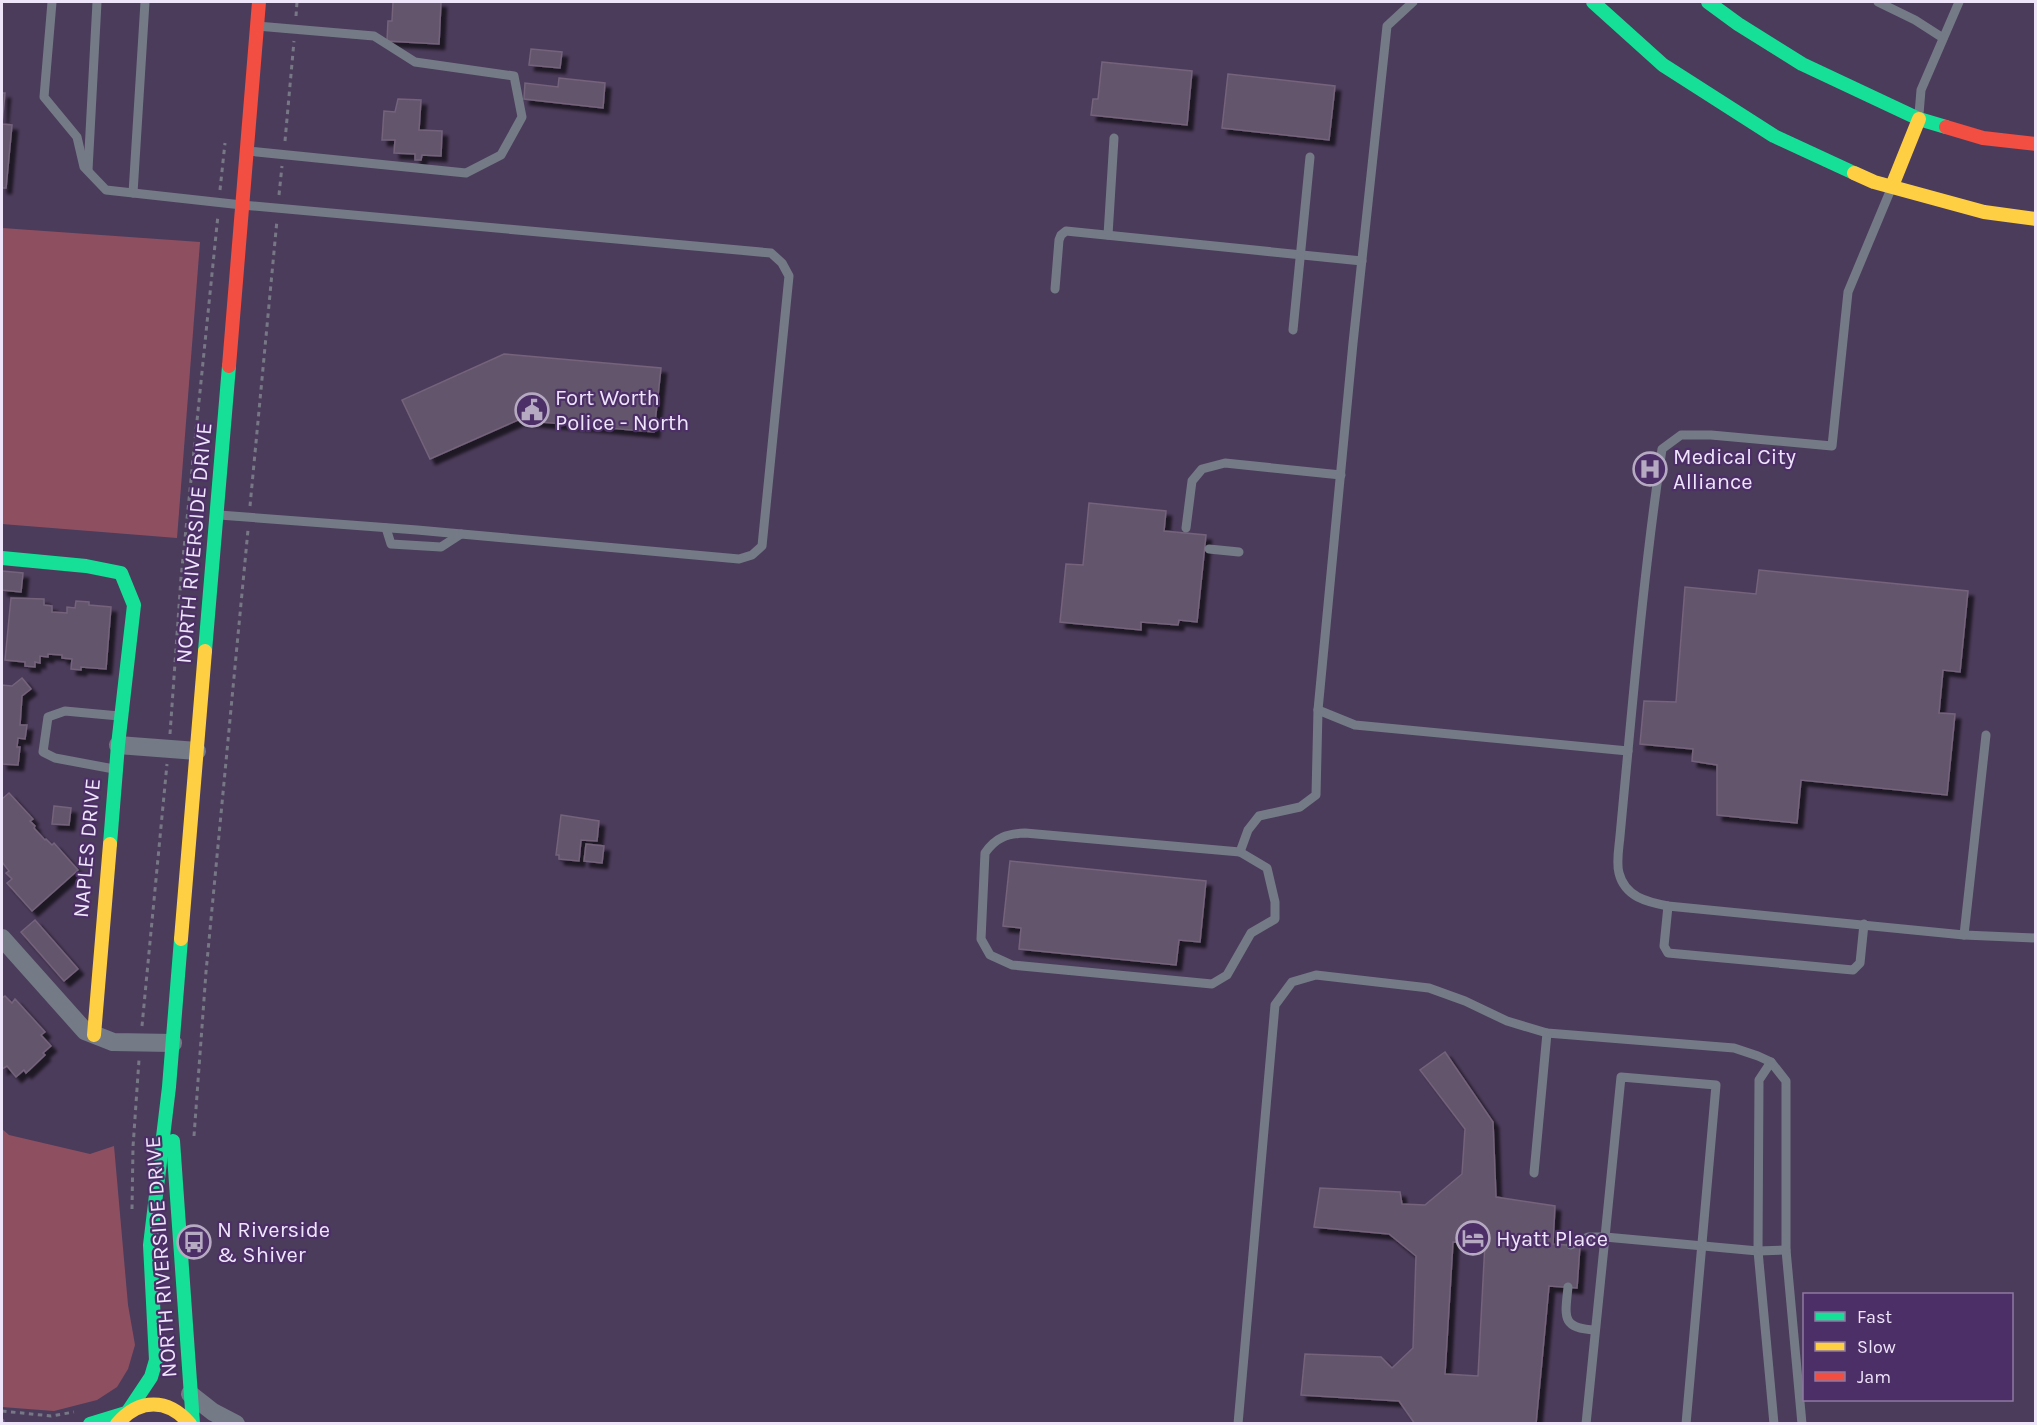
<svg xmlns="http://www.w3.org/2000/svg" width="2037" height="1425" viewBox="0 0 2037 1425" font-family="Karla,sans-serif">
  <defs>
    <filter id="shadow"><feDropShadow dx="5.5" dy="5.5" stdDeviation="1.5" flood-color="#0009"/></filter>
  </defs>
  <rect width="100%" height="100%" fill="#4c3c5b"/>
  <!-- green -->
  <g fill="#8e5061">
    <path d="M 2,228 L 200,242 L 177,538 L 2,524 Z"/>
    <path d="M 2,1129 L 9,1135 L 90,1154 L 114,1146 L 128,1305 L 135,1345 L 128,1369 L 117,1387 L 97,1400 L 54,1411 L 2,1407 Z"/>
  </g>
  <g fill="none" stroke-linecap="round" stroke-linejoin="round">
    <!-- stream -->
    <path stroke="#7b569e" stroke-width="5" d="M 2,1421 L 2,1424"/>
  </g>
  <!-- building -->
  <g fill="#64546c" stroke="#74637b" stroke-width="1.5" fill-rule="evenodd" filter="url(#shadow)">
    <path d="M 393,2 L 441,2 L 439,44 L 387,41 L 388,21 L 392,21 Z"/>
    <path d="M 531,49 L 562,52 L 560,68 L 529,65 Z"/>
    <path d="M 1102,62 L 1192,71 L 1187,125 L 1091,115 L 1093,99 L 1098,99 Z"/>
    <path d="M 1228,74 L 1335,86 L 1329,140 L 1222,128 Z"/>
    <path d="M 559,78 L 605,83 L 603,108 L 524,99 L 525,83 L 558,87 Z"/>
    <path d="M 2,93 L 5,93 L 2,124 L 12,125 L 6,188 L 2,188 Z"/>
    <path d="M 398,99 L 421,100 L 419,130 L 442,131 L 441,156 L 422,155 L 421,160 L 415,160 L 415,154 L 394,153 L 395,140 L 382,140 L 384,111 L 395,112 Z"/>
    <path d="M 504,354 L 661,368 L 654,432 L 518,420 L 430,459 L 402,400 Z"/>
    <path d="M 1089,503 L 1166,511 L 1164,531 L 1206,535 L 1197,622 L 1179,620 L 1178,625 L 1141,622 L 1141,630 L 1060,622 L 1066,564 L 1083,565 Z"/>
    <path d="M 1759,570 L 1968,591 L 1960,672 L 1943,670 L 1939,713 L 1955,714 L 1947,795 L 1801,780 L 1797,823 L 1717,815 L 1717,765 L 1692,761 L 1693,749 L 1640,744 L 1644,701 L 1676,702 L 1685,587 L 1756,594 Z"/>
    <path d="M 2,571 L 23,573 L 21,592 L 2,590 Z"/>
    <path d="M 11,598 L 44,599 L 44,605 L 52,606 L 52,612 L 67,613 L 67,607 L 75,608 L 76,601 L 89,602 L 89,605 L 111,607 L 106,669 L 81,667 L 81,670 L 71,669 L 72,659 L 62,658 L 62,655 L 48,654 L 48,657 L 40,656 L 40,663 L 35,662 L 35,667 L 25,666 L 25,662 L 5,660 Z"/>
    <path d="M 22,678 L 31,689 L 22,696 L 20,725 L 27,725 L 25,739 L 18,738 L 17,747 L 20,747 L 18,765 L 2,764 L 2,685 L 12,686 Z"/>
    <path d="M 9,793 L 33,819 L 30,821 L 35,826 L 34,828 L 45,840 L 46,839 L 52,845 L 54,843 L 78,870 L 32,911 L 7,883 L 12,879 L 6,873 L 9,871 L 2,862 L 2,799 Z"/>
    <path d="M 54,806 L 71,808 L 69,825 L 52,824 Z"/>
    <path d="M 561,815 L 599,821 L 597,841 L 581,840 L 579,861 L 559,859 L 559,855 L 556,855 Z"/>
    <path d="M 586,844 L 604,846 L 602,863 L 584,861 Z"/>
    <path d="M 1010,861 L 1206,881 L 1200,942 L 1179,940 L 1176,965 L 1019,949 L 1021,928 L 1003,926 Z"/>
    <path d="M 35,920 L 78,969 L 64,981 L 21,932 Z"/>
    <path d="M 5,996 L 12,1003 L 15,999 L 45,1032 L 41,1035 L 51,1046 L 43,1053 L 45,1055 L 26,1073 L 24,1070 L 16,1077 L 7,1066 L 2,1069 L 2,998 Z"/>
    <path d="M 1445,1052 L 1493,1122 L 1496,1197 L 1555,1206 L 1553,1244 L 1580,1246 L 1577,1288 L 1549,1286 L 1536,1424 L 1415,1424 L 1399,1401 L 1301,1395 L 1305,1354 L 1381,1357 L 1392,1368 L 1413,1348 L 1416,1256 L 1389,1234 L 1314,1227 L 1320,1188 L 1400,1192 L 1402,1204 L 1425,1205 L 1462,1174 L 1465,1129 L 1420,1070 ZM 1453,1242 L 1485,1243 L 1478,1376 L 1445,1374 Z"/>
  </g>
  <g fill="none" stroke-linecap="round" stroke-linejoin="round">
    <!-- path -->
    <g stroke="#777886" stroke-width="3" stroke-dasharray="4.5 4.5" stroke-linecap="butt">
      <path d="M 296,16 L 297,2"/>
      <path d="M 285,141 L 294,41"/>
      <path d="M 220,190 L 225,143"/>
      <path d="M 279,195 L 282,166"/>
      <path d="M 250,506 L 277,220"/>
      <path d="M 170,734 L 181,578 L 218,215"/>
      <path d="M 142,1026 L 167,764"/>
      <path d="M 194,1136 L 206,972 L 248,530"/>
      <path d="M 132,1209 L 133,1147 L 139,1060"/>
      <path d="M 2,1411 L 51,1416 L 74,1412"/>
    </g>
    <!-- lane -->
    <g stroke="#747b87" stroke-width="9">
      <path d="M 52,2 L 44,97 L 77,137 L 84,167 L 106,190 L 242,205 L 771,253 L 782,263 L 789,276 L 762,546 L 752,555 L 739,559 L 417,530 L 219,515"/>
      <path d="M 1878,2 L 1915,20 L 1943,38"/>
      <path d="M 1919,114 L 1921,90 L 1959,2"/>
      <path d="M 248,151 L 466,173 L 501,155 L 522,117 L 514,76 L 415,62 L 374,36 L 257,26"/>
      <path d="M 88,170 L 97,2"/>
      <path d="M 1891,189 L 1848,292 L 1832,446 L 1711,435 L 1681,435 L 1662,449 C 1646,556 1636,665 1626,772 C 1624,794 1622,815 1620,836 C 1619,848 1616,862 1619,873 C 1625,897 1647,902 1668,906 L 1964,935 L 2036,938"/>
      <path d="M 133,193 L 145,2"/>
      <path d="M 1108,235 L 1114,138"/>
      <path d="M 1055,289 L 1059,240 L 1061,235 L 1066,231 L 1362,261"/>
      <path d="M 1293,330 L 1310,157"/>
      <path d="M 386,528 L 391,544 L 441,547 L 461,534"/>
      <path d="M 1186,528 L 1192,481 L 1202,469 L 1225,463 L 1341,475"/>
      <path d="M 1209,549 L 1239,552"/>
      <path d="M 1318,710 L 1355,725 L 1628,751"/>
      <path d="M 114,769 L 55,758 L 43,752 L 48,717 L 65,711 L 119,716"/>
      <path d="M 1025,833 L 1240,852 L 1267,868 L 1275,902 L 1275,919 L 1251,933 L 1227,975 L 1212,984 L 1012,965 L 990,955 L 981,939 L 985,853 C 996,837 1007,834 1025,833 Z"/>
      <path d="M 1240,852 L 1248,830 L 1259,816 L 1300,807 L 1316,795 L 1318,710 L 1353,343 L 1387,26 L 1413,2"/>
      <path d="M 1668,906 L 1664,946 L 1668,953 L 1853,970 L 1860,963 L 1864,924"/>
      <path d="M 1964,935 L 1986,735"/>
      <path d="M 1534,1173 L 1547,1033"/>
      <path d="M 1571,1245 L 1588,1237 L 1605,1237 L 1621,1077 L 1716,1085 L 1686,1424"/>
      <path d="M 1568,1287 C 1565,1317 1561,1328 1595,1330"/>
      <path d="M 1238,1424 L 1275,1005 L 1292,982 L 1316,975 L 1429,988 L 1465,1001 L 1507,1021 L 1547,1033 L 1734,1048 L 1758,1056 L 1771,1062"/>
      <path d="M 1586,1424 L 1605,1237 L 1758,1251 L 1786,1250"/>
      <path d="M 1774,1424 L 1758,1251 L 1759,1080 L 1771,1062 L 1786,1081 L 1786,1250 L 1802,1424"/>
    </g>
    <!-- street -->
    <g stroke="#747b87" stroke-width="18">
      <path d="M 118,745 L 197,751"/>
      <path d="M 2,938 L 85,1031 L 113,1042 L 173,1043"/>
      <path d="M 190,1394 L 213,1412 L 236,1424"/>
    </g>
    <!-- fast -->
    <g stroke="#16e098" stroke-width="14">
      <path d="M 1593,2 L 1663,65 L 1774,136 L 1854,173"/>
      <path d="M 1708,2 L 1738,24 L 1802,64 L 1919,119 L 1946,127"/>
      <path d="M 2,558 L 86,566 L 121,573 L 134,605 L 118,745 L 110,844"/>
      <path d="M 205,651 L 229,366"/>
      <path d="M 173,1141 L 193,1424"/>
      <path d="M 129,1410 L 151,1377 L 156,1360 L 150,1245 L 169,1087 L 181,939"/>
      <path d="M 90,1424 L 126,1413"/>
    </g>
    <!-- slow -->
    <g stroke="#ffcf43" stroke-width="14">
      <path d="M 1854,173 L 1874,182 L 1984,212 L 2036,219"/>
      <path d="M 1892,186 L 1919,119"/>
      <path d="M 181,939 L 205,651"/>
      <path d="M 94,1035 L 110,844"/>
      <path d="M 117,1424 C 139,1398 168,1398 190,1424"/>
    </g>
    <!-- jam -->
    <g stroke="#f24e42" stroke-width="14">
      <path d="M 1946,127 L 1983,138 L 2036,144"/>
      <path d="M 229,366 L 259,2"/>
    </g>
  </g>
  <!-- icons -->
  <defs>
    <symbol id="civic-ring" viewBox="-11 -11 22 22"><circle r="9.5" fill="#4d2f68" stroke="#b6aac2" stroke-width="1.5"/><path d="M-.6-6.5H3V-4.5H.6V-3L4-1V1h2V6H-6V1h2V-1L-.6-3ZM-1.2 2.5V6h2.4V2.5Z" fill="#b6aac2"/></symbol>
    <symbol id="hospital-ring" viewBox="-11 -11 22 22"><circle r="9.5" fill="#4d2f68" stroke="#b6aac2" stroke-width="1.5"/><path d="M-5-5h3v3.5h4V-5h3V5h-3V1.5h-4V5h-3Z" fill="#b6aac2"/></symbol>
    <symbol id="hotel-ring" viewBox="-11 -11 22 22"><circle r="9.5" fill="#4d2f68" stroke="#b6aac2" stroke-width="1.5"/><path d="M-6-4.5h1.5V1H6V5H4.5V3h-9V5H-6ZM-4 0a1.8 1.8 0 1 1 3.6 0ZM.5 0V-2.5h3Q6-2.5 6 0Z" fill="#b6aac2"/></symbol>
    <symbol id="bus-ring" viewBox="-11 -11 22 22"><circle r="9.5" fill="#4d2f68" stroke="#b6aac2" stroke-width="1.5"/><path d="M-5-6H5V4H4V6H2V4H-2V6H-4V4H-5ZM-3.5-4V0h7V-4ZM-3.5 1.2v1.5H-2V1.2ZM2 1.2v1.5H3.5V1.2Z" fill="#b6aac2"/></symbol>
  </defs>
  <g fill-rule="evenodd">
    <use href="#civic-ring" x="513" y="391" width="38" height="38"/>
    <use href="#hospital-ring" x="1631" y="450" width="38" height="38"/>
    <use href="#hotel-ring" x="1454" y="1219" width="38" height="38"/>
    <use href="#bus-ring" x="175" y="1223" width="38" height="38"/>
  </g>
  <g text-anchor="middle" stroke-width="4.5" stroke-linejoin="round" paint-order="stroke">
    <!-- poi labels -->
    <g font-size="22" fill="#efe5fa" stroke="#4d2f68" text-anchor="start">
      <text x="555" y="405">Fort Worth<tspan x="555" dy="25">Police - North</tspan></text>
      <text x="1673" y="464">Medical City<tspan x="1673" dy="25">Alliance</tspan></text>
      <text x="217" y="1237">N Riverside<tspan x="217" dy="25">&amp; Shiver</tspan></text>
      <text x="1496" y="1246">Hyatt Place</text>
    </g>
    <!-- street labels -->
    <g font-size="22" fill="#efe5fa" stroke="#4d2f68">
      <text transform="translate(193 543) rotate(-85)" y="8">NORTH RIVERSIDE DRIVE</text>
      <text transform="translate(86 848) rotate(-85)" y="8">NAPLES DRIVE</text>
      <text transform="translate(160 1257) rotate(-94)" y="8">NORTH RIVERSIDE DRIVE</text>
    </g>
  </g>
  <!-- border -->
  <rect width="2037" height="1425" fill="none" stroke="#efe5fa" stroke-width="6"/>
  <!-- legend -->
  <rect x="1803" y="1293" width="210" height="108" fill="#4d2f68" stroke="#8e78a2" stroke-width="1.5"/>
  <rect x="1815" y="1312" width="30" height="9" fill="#16e098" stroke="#8e78a2" stroke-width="1.5"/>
  <text x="1857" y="1323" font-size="18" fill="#efe5fa">Fast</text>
  <rect x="1815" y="1342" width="30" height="9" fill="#ffcf43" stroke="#8e78a2" stroke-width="1.5"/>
  <text x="1857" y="1353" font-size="18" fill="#efe5fa">Slow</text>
  <rect x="1815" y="1372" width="30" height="9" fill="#f24e42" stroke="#8e78a2" stroke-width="1.5"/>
  <text x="1857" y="1383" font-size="18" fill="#efe5fa">Jam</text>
</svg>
